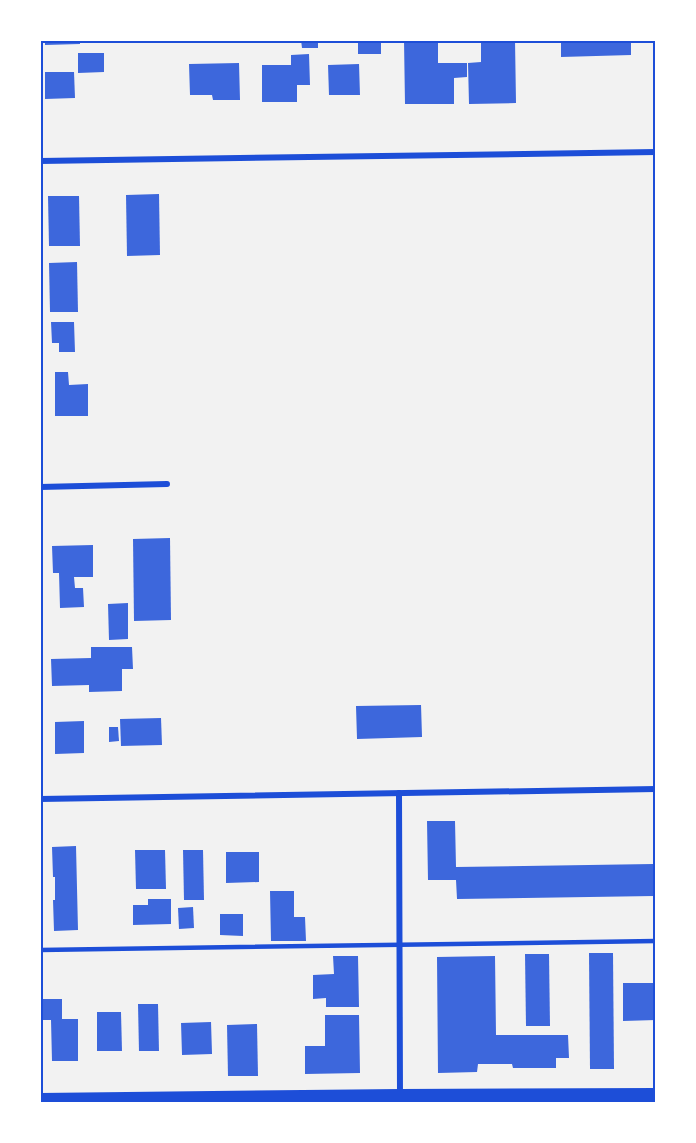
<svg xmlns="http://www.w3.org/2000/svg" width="696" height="1143" viewBox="0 0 696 1143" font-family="'Exo 2',sans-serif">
  <rect width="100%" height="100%" fill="#f2f2f2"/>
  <!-- building -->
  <g fill="#3d67dc">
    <path d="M 45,40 L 80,40 L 80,44 L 45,45 Z"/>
    <path d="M 301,40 L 318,40 L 318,48 L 302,48 Z"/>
    <rect x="358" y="40" width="23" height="14"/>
    <path d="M 404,40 L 438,40 L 438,63 L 467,63 L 467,77 L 454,78 L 454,104 L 405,104 Z"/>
    <path d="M 481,40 L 515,40 L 516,103 L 469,104 L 468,63 L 481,62 Z"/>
    <path d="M 561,40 L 631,40 L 631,55 L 561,57 Z"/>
    <path d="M 78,53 L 104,53 L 104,72 L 78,73 Z"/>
    <path d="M 309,54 L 310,85 L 297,85 L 297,102 L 262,102 L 262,65 L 291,65 L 291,55 Z"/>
    <path d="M 239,63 L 240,100 L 213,100 L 212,95 L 190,95 L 189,64 Z"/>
    <path d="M 359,64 L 360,95 L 329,95 L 328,65 Z"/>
    <path d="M 45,72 L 74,72 L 75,98 L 45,99 Z"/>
    <path d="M 159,194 L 160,255 L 127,256 L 126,195 Z"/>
    <path d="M 48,196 L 79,196 L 80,246 L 49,246 Z"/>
    <path d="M 77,262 L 78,312 L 50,312 L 49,263 Z"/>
    <path d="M 51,322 L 74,322 L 75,352 L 59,352 L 59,343 L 52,343 Z"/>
    <path d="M 55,372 L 68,372 L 69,385 L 88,384 L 88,416 L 55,416 Z"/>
    <path d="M 170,538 L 171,620 L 134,621 L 133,539 Z"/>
    <path d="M 93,545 L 93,577 L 74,577 L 75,588 L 83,588 L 84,607 L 60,608 L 59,573 L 53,573 L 52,546 Z"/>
    <path d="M 128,603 L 128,639 L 109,640 L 108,604 Z"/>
    <path d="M 91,647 L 132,647 L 133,669 L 122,669 L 122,691 L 89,692 L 89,685 L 52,686 L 51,659 L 91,658 Z"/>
    <path d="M 421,705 L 422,737 L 357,739 L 356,706 Z"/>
    <path d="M 161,718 L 162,745 L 121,746 L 120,719 Z"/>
    <path d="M 84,721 L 84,753 L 55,754 L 55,722 Z"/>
    <path d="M 109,727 L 118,727 L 119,741 L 109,742 Z"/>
    <path d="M 427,821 L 455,821 L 456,867 L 653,864 L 654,896 L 457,899 L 456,880 L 428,880 Z"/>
    <path d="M 76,846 L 78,930 L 54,931 L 53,900 L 55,900 L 55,877 L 53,877 L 52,847 Z"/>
    <path d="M 135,850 L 165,850 L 166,889 L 136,889 Z"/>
    <path d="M 183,850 L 203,850 L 204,900 L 184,900 Z"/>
    <path d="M 226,852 L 259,852 L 259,882 L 226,883 Z"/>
    <path d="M 270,891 L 294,891 L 294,917 L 305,917 L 306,941 L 271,941 Z"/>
    <path d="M 148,899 L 171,899 L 171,924 L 133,925 L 133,905 L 148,905 Z"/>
    <path d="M 193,907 L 194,928 L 179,929 L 178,908 Z"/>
    <path d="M 220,914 L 243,914 L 243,936 L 220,935 Z"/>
    <path d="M 589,953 L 613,953 L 614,1069 L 590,1069 Z"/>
    <path d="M 525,954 L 549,954 L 550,1026 L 526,1026 Z"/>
    <path d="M 333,956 L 358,956 L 359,1007 L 326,1007 L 326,998 L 313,999 L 313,975 L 334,974 Z"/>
    <path d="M 495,956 L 496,1035 L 568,1035 L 569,1058 L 556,1058 L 556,1068 L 513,1068 L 512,1064 L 478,1064 L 477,1072 L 438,1073 L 437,957 Z"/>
    <path d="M 623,983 L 656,983 L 656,1020 L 623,1021 Z"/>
    <path d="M 40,999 L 62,999 L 62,1019 L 78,1019 L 78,1061 L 52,1061 L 51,1020 L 40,1020 Z"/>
    <path d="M 138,1004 L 158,1004 L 159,1051 L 139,1051 Z"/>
    <path d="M 97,1012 L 121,1012 L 122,1051 L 97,1051 Z"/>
    <path d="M 325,1015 L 359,1015 L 360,1073 L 305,1074 L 305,1046 L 325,1046 Z"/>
    <path d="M 211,1022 L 212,1054 L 182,1055 L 181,1023 Z"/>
    <path d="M 257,1024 L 258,1076 L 228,1076 L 227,1025 Z"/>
  </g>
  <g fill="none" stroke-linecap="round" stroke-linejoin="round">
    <!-- service -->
    <path stroke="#1d4ed8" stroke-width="4.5" d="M 40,950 L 656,941"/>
    <!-- minor -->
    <g stroke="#1d4ed8" stroke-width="6">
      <path d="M 40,161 L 656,152"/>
      <path d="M 40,487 L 167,484"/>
      <path d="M 399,793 L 400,1096"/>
      <path d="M 40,799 L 656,789"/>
    </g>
    <!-- trunk -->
    <path stroke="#1d4ed8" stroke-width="16" d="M 40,1101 L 400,1097 L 656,1096"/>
  </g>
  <!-- border -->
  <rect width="696" height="1143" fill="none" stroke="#ffffff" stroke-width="84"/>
  <rect x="42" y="42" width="612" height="1059" fill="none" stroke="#1d4ed8" stroke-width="2"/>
</svg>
